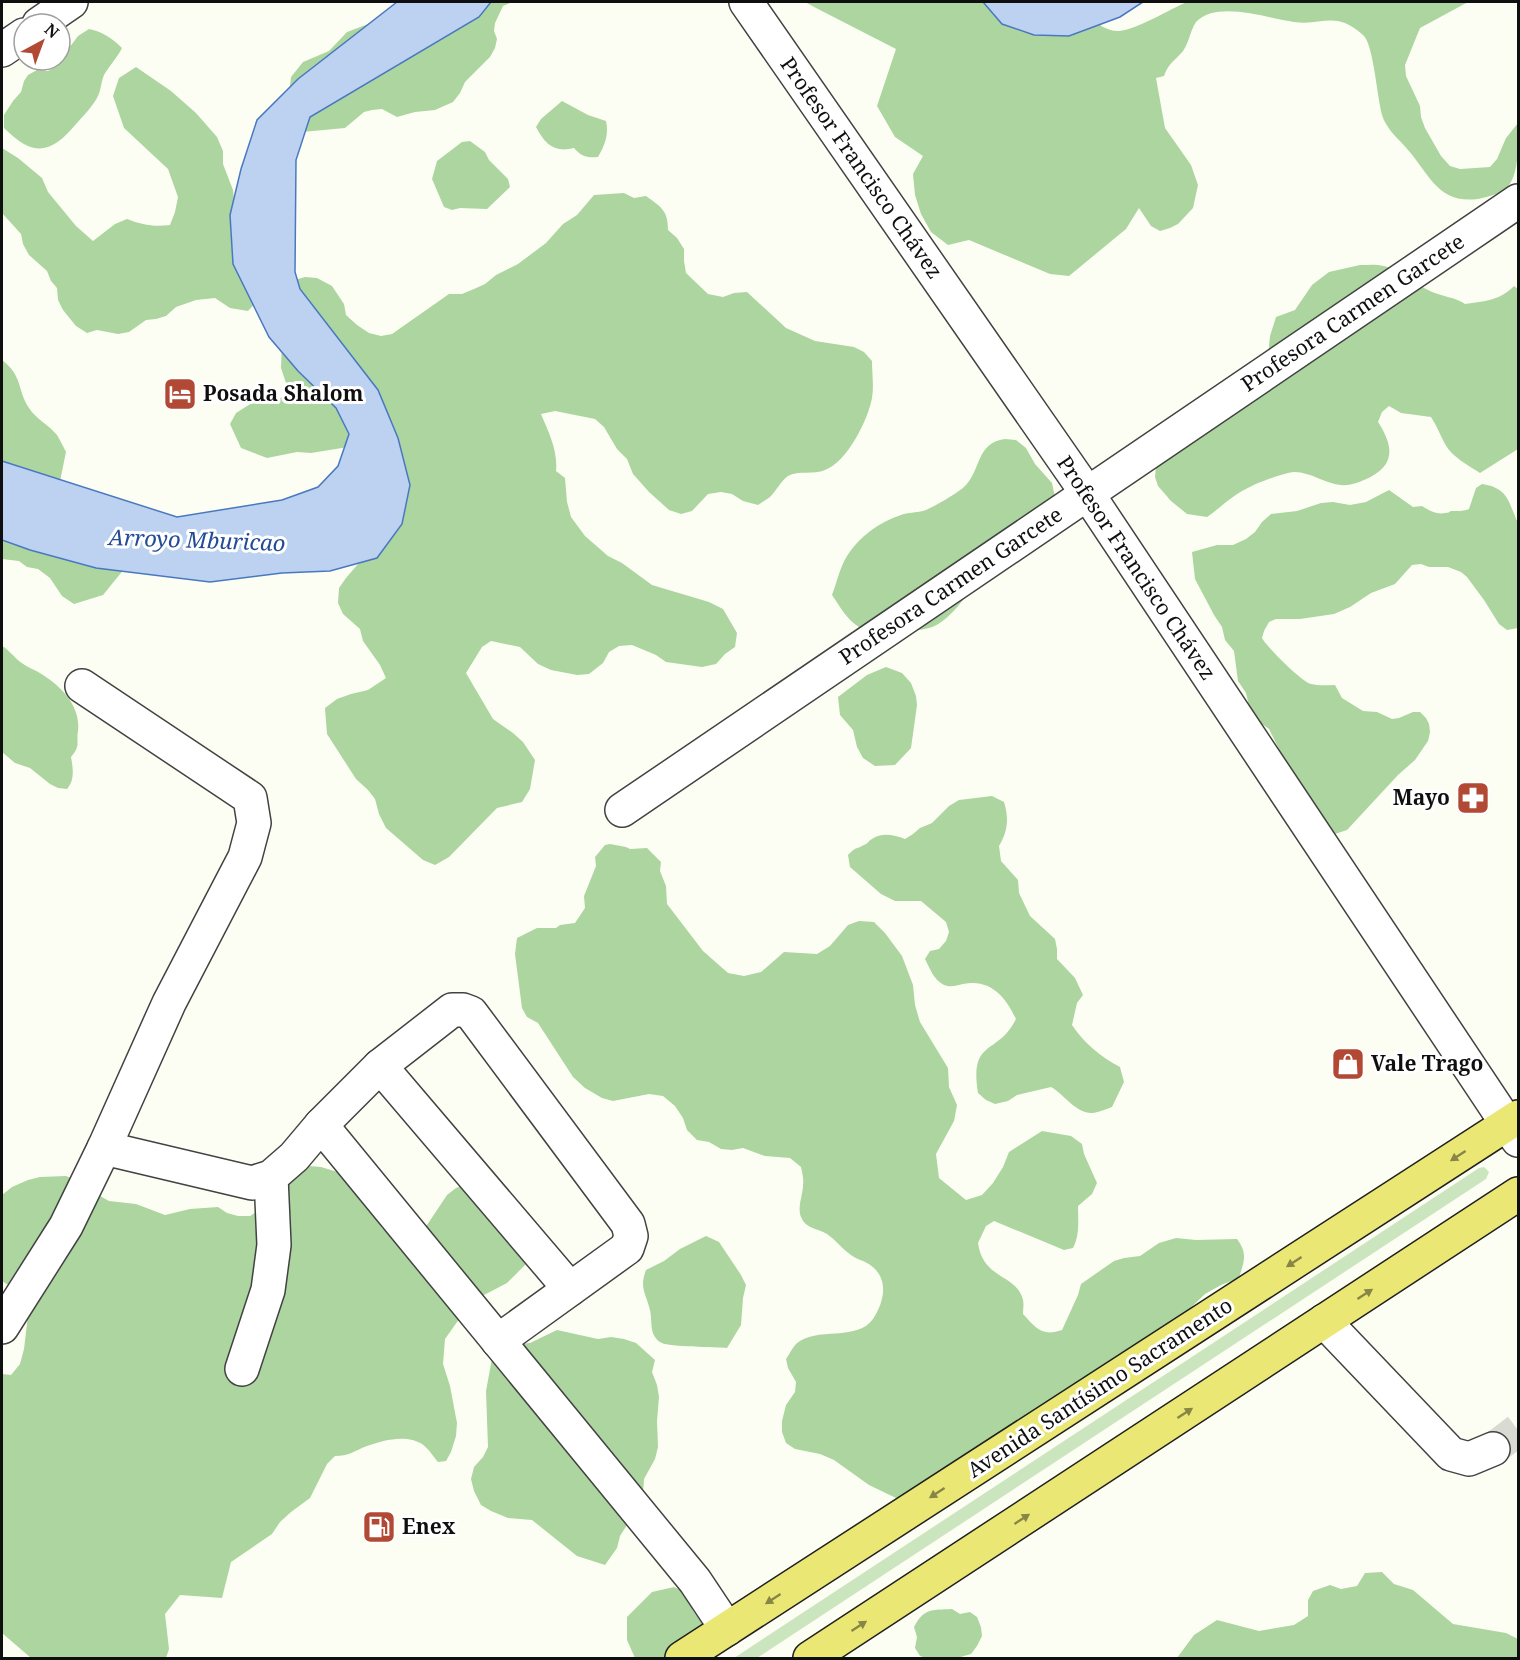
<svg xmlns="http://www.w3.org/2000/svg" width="1520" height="1660" viewBox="0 0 1520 1660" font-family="'Noto Serif',serif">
  <rect width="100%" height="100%" fill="#fdfef3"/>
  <!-- green -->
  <path fill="#cbe5bf" d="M 1484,1167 L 1489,1172 L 1486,1179 L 757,1658 L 734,1658 L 1479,1168 Z"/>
  <!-- forest -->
  <g fill="#acd5a0">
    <path d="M 403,2 L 512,2 L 503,6 L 495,23 L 494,31 L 497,39 L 495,48 L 490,57 L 465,82 L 460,93 L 453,102 L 435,110 L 415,112 L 397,117 L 382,109 L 372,110 L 364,112 L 345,128 L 302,132 L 289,95 L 291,77 L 303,62 L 329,51 L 347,32 L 379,20 Z"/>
    <path d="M 805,2 L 1098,2 L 1096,9 L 1101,26 C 1107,29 1112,31 1119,31 C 1136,30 1170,9 1187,2 L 1468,2 L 1420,28 L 1405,65 L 1406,76 L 1420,106 L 1421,117 L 1425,128 L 1441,156 L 1450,166 L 1460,169 L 1490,167 L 1497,159 L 1506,138 L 1518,123 C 1518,143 1520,173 1507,188 C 1500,194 1487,197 1478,199 C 1438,204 1430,175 1408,150 C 1399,139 1389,132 1383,118 C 1377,101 1374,44 1363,35 C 1335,10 1323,26 1294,22 C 1266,18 1217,0 1196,22 C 1190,31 1189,43 1183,51 C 1174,62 1170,61 1164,76 L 1156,78 L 1165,128 L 1191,165 L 1198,185 L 1193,208 L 1178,224 L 1170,228 L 1160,231 L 1151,226 L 1139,208 L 1126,229 L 1069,276 L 1050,274 L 969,240 L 948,245 L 931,232 L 921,214 L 915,195 L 913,174 L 923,156 L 895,137 L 877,106 L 896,49 L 818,9 Z"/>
    <path d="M 89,29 C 103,32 112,38 122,48 C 117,58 109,66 104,75 C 101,82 101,91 97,98 C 92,107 84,115 77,123 C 51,154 34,158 4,128 L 4,115 L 13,101 L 21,92 L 24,81 L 28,75 L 37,70 L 48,71 L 55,67 L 78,36 Z"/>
    <path d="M 136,67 L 171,91 L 196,113 L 217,137 L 223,151 L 223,164 L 233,190 L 235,209 L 259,299 L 248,311 L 230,308 L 215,298 L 196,300 L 176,307 L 166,316 L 156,319 L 146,320 L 129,332 L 118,334 L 97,330 L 87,333 L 76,326 L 63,310 L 58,300 L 57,288 L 51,281 L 47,271 L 29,255 L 23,244 L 21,234 L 2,213 L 2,148 L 18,158 L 42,178 L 48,192 L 76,226 L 93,241 L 115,224 L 127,219 C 142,225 154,227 170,225 L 175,212 L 178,197 L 168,169 L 124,128 L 113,96 L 119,78 Z"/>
    <path d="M 562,101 L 588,115 L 606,121 C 609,134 605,145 598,157 C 587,158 582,157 574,148 C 554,153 545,144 536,127 L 541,119 Z"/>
    <path d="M 470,141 L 485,152 L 489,160 L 508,179 L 510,187 L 487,209 L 460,208 L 452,210 L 444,207 L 432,179 L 437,161 L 462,142 Z"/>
    <path d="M 624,193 L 634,198 L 646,196 C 661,207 668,210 668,230 L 677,238 L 684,249 L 684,261 L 686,273 L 708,294 L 723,297 L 734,293 L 747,292 L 786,328 L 815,341 L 854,347 L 864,352 L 872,361 C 872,373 874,386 872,398 C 868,420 847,462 825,470 C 814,475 798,470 788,476 C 781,481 776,491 770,497 C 766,500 762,502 758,505 L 743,501 L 732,494 L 721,492 L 708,494 L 692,511 L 681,514 L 669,510 L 649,492 L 633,474 L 627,459 L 617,449 L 604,427 L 595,419 L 555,411 L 541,414 C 549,433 558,451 556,471 L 565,478 L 567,502 L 571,517 L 585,536 L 608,556 L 622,563 L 652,585 L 709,602 L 723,609 L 737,633 L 735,647 L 725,654 L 716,664 L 702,667 L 666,662 L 656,655 L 632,645 L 619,646 L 609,652 L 603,663 L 589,674 L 577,675 L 551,670 L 538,664 L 520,647 L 491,641 L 482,647 L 466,673 L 493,719 L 513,733 L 523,742 L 535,760 L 530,789 L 522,802 L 497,808 L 449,857 L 435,865 L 423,860 L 386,828 L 379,814 L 375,799 L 368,790 L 356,779 L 327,734 L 325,708 L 337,699 L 351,694 L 368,690 L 386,678 L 380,665 L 363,641 L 360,629 L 343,614 L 338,603 L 339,588 L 346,578 L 358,564 L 374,557 L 348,447 L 311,453 L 297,452 L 267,458 L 241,448 L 230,424 L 236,413 L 255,401 L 272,403 L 282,397 L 287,386 L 281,368 L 282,343 L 274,286 L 305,277 L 317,278 L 332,286 L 344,304 L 346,315 L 357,325 L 369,333 L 381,336 L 392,334 L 449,294 L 462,294 L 474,289 L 485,284 L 496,275 L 518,264 L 546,243 L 563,224 L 577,215 L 594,195 Z"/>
    <path d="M 1360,265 C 1367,265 1376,264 1384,266 C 1401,270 1414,284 1430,291 C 1440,296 1458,298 1465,304 C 1485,301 1499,301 1514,286 L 1518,289 L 1518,449 L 1480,473 C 1468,465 1452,457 1445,444 C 1440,435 1437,426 1431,417 L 1401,413 L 1389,406 L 1382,412 L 1378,422 C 1395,448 1395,467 1364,480 C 1357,483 1349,486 1341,485 C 1324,484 1305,468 1288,473 C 1269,478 1248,486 1233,497 C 1224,503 1216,511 1207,517 L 1187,514 L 1171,501 L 1158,486 L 1155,477 L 1157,457 L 1266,377 L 1270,336 L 1276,317 L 1295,310 L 1312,285 L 1329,272 Z"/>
    <path d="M 2,360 C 23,376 17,390 29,408 C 36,419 49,425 57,435 C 60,440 63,446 66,452 L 59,486 L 2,474 Z"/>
    <path d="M 1005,439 L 1016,440 L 1026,448 L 1035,464 L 1052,483 L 1058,512 L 972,587 C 962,602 947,623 929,628 C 916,632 899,630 886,630 C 878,629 865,631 859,627 C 847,620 839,605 832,595 C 837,582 840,567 847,556 C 859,537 879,522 901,515 C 908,512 916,513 923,511 C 933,508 955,494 963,488 C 982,471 975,443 1005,439 Z"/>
    <path d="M 1482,484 C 1509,488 1508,502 1518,523 L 1518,628 L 1507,630 L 1499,624 L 1484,600 L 1467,577 L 1461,572 L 1448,567 L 1429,567 L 1421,564 L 1412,565 L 1395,584 L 1371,593 L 1350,607 L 1334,614 L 1300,619 L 1276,619 L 1269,622 L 1264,631 L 1262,638 C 1267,647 1301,681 1311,684 C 1319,686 1327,685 1335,685 L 1342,698 L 1363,711 L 1377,712 L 1392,719 L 1399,718 L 1413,712 L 1420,712 L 1426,718 L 1429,724 L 1430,732 L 1428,741 L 1415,760 L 1398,775 L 1347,830 L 1332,835 L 1287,765 L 1269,729 L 1258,721 L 1250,710 L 1246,693 L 1238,681 L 1234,651 L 1225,640 L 1222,627 L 1214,615 L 1195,579 L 1192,552 L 1217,545 L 1233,545 L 1246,539 L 1255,532 L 1262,522 L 1271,514 L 1297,511 L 1321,503 L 1333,502 L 1350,505 L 1366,502 L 1389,490 L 1413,507 L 1422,506 C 1428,510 1437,515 1445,513 C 1454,512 1446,511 1454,511 C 1461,511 1463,511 1469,509 L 1476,488 Z"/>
    <path d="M 2,498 L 125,568 L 103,595 L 74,604 L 62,596 L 50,578 L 38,569 L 27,567 L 19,561 L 2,559 Z"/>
    <path d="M 2,646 C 9,650 13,656 19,661 C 26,667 36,670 43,675 C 62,687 81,707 78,731 C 76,744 81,745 71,757 C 73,768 75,780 67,789 L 58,788 L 50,784 L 30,768 L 15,763 L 2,752 Z"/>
    <path d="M 886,667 L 902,673 L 911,683 L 916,696 L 917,705 L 911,748 L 895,765 L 875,766 L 863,758 L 857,747 L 853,730 L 840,715 L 838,697 L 867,675 Z"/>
    <path d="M 992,796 L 1004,802 C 1009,818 1008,831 999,846 L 1001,861 L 1018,880 L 1019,893 L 1030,916 L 1055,939 L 1057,949 L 1057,959 L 1075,978 L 1083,995 L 1077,1003 L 1072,1025 C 1083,1042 1102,1058 1120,1067 L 1124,1082 L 1112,1107 C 1106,1109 1099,1112 1093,1113 C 1076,1114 1065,1095 1051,1087 L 1017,1095 L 1008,1101 L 995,1104 L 986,1100 L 978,1093 C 969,1038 998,1056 1016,1019 C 1006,997 990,978 963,984 C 957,985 951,988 944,985 C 934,980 930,969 925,959 L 930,951 L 939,949 L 946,941 L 949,932 L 946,922 L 921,901 L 895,901 L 881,894 L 850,867 L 848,855 C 857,846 855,850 864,845 C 869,843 868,841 872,839 C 882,832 894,835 905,839 L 913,834 L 920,828 L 932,823 L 949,806 L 959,800 Z"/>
    <path d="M 610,844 L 626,847 L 630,849 L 647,848 L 661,862 L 660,871 L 666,886 L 667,904 L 703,951 L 728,973 L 744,976 L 761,972 L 784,952 L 817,954 L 830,946 L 848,925 L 859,921 L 874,922 L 885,933 L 902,956 L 913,985 L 915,1005 L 920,1022 L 948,1068 L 949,1087 L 957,1105 L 954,1121 L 936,1154 L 939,1178 L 966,1200 L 982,1195 L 993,1183 L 1003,1167 L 1009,1152 L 1042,1131 L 1071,1136 L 1082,1144 L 1084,1154 L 1097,1183 L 1092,1194 L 1078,1206 C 1078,1221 1080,1234 1073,1248 L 1064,1250 L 994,1221 L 986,1226 L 978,1243 C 983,1280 1017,1274 1023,1300 C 1024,1304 1023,1310 1023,1314 C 1036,1328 1042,1337 1062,1330 L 1078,1295 L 1081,1284 L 1114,1261 L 1124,1258 L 1140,1256 L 1159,1243 L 1176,1238 L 1196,1240 L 1237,1239 C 1248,1254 1244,1261 1239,1278 L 1221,1285 L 1205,1294 L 1184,1314 L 1162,1326 L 1134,1353 L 905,1496 L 896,1498 L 869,1485 L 834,1460 L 820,1454 L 795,1449 L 786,1443 L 782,1432 L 782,1421 L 786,1405 L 795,1392 L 796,1382 L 788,1368 L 786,1359 C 789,1355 792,1348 796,1344 C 816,1326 857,1342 873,1319 C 885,1301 890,1276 867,1263 C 862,1260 856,1259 851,1255 C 842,1249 836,1240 827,1234 C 817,1228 806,1229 801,1217 C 797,1207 803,1195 803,1185 C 804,1179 802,1172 801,1167 L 790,1158 L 765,1156 L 743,1148 L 732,1150 L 721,1149 L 709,1142 L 697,1140 L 687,1130 L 683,1118 L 675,1106 L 663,1096 L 649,1094 L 613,1101 L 602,1098 L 585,1088 L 573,1077 L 538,1023 L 527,1017 L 522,1008 L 515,954 L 517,938 L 537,928 L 556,928 L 560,925 L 575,923 L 585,908 L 584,896 L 596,866 L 595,857 L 605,845 Z"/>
    <path d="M 309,1166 L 321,1167 L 344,1174 L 374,1215 L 382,1228 L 391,1236 L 404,1237 L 416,1233 L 427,1225 L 447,1195 L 456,1188 L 467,1184 L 527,1263 L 507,1283 L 482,1296 L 462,1315 L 445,1339 L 443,1364 L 450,1386 L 457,1423 L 456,1436 L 451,1452 L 446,1461 L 438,1462 C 433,1456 428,1448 422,1444 C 407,1434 383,1440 367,1446 C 354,1451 349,1456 335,1456 L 327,1464 L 310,1498 L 291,1512 L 280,1522 L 272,1534 L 231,1562 L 222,1598 L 180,1595 L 165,1614 L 169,1649 L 166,1658 L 31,1658 L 2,1633 L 2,1374 L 11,1375 L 20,1364 L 24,1349 L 30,1299 L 2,1281 L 2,1195 L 12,1187 L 28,1180 L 40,1177 L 66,1176 L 81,1182 L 93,1192 L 109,1201 L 136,1204 L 165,1215 L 190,1209 L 218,1207 L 227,1213 L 238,1216 L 250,1216 L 263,1208 L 299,1172 Z"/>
    <path d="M 706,1236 L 719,1242 L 741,1275 L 746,1285 L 743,1298 L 741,1325 L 727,1348 C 716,1347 669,1347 662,1343 C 659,1342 657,1340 655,1337 C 650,1330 652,1318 650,1310 C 646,1293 639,1288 646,1270 L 664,1261 L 680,1249 Z"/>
    <path d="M 557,1330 L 598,1339 L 611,1337 L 624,1339 L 636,1343 L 655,1360 L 652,1372 L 657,1385 L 659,1397 L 657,1421 L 658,1447 L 655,1459 L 644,1479 L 643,1493 L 635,1517 L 627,1525 L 620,1536 L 617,1548 L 605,1565 L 577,1556 L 532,1520 L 508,1518 L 491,1511 L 481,1505 L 474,1491 L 471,1479 L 474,1467 L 483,1457 L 488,1447 L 486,1391 L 493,1353 L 507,1345 L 530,1343 Z"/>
    <path d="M 1382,1572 L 1394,1584 L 1413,1590 L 1453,1624 L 1506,1633 L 1518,1639 L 1518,1658 L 1177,1658 L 1194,1635 L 1217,1620 L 1259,1631 L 1294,1625 L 1308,1616 L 1308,1600 L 1313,1591 L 1330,1585 L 1341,1589 L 1357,1586 L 1365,1573 Z"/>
    <path d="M 674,1587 L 687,1593 L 693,1611 L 702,1623 L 702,1629 L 687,1658 L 635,1658 L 627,1640 L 627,1617 L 652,1592 Z"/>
    <path d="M 952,1609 L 960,1614 L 970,1612 L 977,1617 L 981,1627 L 982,1636 L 977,1646 L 971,1654 L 957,1658 L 927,1658 L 920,1656 L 915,1648 L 917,1637 L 914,1627 C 924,1608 932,1610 952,1609 Z"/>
  </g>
  <!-- water -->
  <g fill="#bcd2f0" stroke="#4a78c0" stroke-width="1.5">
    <path d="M 397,2 L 491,2 L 479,17 L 310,117 L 296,160 L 295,272 L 300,289 L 378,390 L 398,438 L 410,485 L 402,524 L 377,558 L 330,571 L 282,573 L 210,582 L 96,568 L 30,550 L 2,540 L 2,461 L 177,517 L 282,500 L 318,487 L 338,466 L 349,434 L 336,408 L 298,371 L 269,337 L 233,264 L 230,215 L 241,169 L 257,120 L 298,79 Z"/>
    <path d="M 983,2 L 1143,2 L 1120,17 L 1069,36 L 1034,35 L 1002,24 Z"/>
  </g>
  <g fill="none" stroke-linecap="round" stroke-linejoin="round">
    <!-- minor-tunnel -->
    <path stroke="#d9dad1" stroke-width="33" stroke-dasharray="33 16" stroke-linecap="butt" d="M 1493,1449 L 1518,1430"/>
    <defs>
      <g id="minor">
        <path d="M 746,2 L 1087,493 L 1518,1140"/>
        <path d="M 39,24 L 71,2"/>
        <path d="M 2,50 L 24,35"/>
        <path d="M 82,686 L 250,798 L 254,823 L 245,857 L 169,1003 L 104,1148"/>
        <path d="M 622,810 L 1518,201"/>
        <path d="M 380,1066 L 570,1289"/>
        <path d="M 321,1125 L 380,1066 L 452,1010 L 463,1010 L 471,1013 L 628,1224 L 631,1236 L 627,1248 L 498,1341"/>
        <path d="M 1324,1321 L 1451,1454 L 1469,1459 L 1493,1449"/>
        <path d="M 2,1327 L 66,1226 L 104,1148 L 252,1183 L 271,1177 L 294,1157 L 321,1125 L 695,1581 L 727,1629"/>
        <path d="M 242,1369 L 268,1290 L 274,1245 L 271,1177"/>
      </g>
      <g id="major">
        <path d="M 682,1658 L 1518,1117"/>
        <path d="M 810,1658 L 1518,1194"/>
      </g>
    </defs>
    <!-- minor casing -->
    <use href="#minor" stroke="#424242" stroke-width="36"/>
    <!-- major casing -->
    <use href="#major" stroke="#202020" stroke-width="36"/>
    <!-- minor -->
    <use href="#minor" stroke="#fff" stroke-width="33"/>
    <!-- major -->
    <use href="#major" stroke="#ebe775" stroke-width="33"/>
  </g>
  <!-- one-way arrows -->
  <defs><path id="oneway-solid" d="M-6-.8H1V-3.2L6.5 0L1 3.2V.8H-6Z" transform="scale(1.5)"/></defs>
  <g fill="#888647">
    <use href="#oneway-solid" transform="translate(1458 1156) rotate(147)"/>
    <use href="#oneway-solid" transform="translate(1294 1262) rotate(147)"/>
    <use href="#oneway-solid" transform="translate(1365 1294) rotate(-33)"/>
    <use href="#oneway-solid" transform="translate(1185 1413) rotate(-33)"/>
    <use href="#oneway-solid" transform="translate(937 1493) rotate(147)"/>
    <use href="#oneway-solid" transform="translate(1022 1519) rotate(-33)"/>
    <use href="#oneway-solid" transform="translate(773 1599) rotate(147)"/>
    <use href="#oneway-solid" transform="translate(859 1626) rotate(-33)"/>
  </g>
  <!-- icons -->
  <defs>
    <symbol id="hotel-square" viewBox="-11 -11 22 22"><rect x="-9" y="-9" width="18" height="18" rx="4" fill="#b24934" stroke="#fff"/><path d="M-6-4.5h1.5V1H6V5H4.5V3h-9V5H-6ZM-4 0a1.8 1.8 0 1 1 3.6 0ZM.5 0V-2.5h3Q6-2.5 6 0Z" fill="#fff"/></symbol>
    <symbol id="pharmacy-square" viewBox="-11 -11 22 22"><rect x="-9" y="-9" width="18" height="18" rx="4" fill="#b24934" stroke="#fff"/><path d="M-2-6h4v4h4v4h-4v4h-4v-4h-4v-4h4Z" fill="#fff"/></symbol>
    <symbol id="shop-square" viewBox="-11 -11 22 22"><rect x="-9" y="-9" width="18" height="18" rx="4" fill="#b24934" stroke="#fff"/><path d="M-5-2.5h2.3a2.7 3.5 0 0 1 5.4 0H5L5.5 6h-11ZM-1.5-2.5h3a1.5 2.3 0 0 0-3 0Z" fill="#fff"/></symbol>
    <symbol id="fuel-square" viewBox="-11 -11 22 22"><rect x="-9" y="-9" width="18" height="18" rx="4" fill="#b24934" stroke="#fff"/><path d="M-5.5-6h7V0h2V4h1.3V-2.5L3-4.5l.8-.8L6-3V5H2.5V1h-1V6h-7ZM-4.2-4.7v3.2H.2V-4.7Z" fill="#fff"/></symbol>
  </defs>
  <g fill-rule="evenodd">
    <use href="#hotel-square" x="161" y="375" width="38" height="38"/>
    <use href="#pharmacy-square" x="1454" y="779" width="38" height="38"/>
    <use href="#shop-square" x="1329" y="1045" width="38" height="38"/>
    <use href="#fuel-square" x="360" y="1508" width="38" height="38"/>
  </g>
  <g text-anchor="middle" stroke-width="6" stroke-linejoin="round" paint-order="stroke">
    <!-- street labels -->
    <g font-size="21" fill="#0f0f0f" stroke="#fff">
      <text transform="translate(861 168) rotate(55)" y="7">Profesor Francisco Chávez</text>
      <text transform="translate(1353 313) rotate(-34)" y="7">Profesora Carmen Garcete</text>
      <text transform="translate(1136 568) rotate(56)" y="7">Profesor Francisco Chávez</text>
      <text transform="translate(951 586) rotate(-34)" y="7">Profesora Carmen Garcete</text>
      <text transform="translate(1100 1388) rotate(-33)" y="7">Avenida Santísimo Sacramento</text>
    </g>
    <!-- poi labels -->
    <g font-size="21" font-weight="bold" fill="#0f0f0f" stroke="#fff" text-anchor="start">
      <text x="203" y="401">Posada Shalom</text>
      <text x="1450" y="805" text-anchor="end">Mayo</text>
      <text x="1371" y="1071">Vale Trago</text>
      <text x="402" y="1534">Enex</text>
    </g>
    <!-- water labels -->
    <g font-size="22" font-style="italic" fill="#244c95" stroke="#fff">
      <text transform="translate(197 540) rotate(2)" y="8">Arroyo Mburicao</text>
    </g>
  </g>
  <!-- border -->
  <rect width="1520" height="1660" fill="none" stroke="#0f0f0f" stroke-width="6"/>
  <!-- north arrow -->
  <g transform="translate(42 42) rotate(41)"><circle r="28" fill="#ffffff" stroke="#9f9f9f" stroke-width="1.5"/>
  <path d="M0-4.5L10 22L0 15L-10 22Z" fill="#b24934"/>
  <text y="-9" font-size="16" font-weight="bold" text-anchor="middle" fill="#0f0f0f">N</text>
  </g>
</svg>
